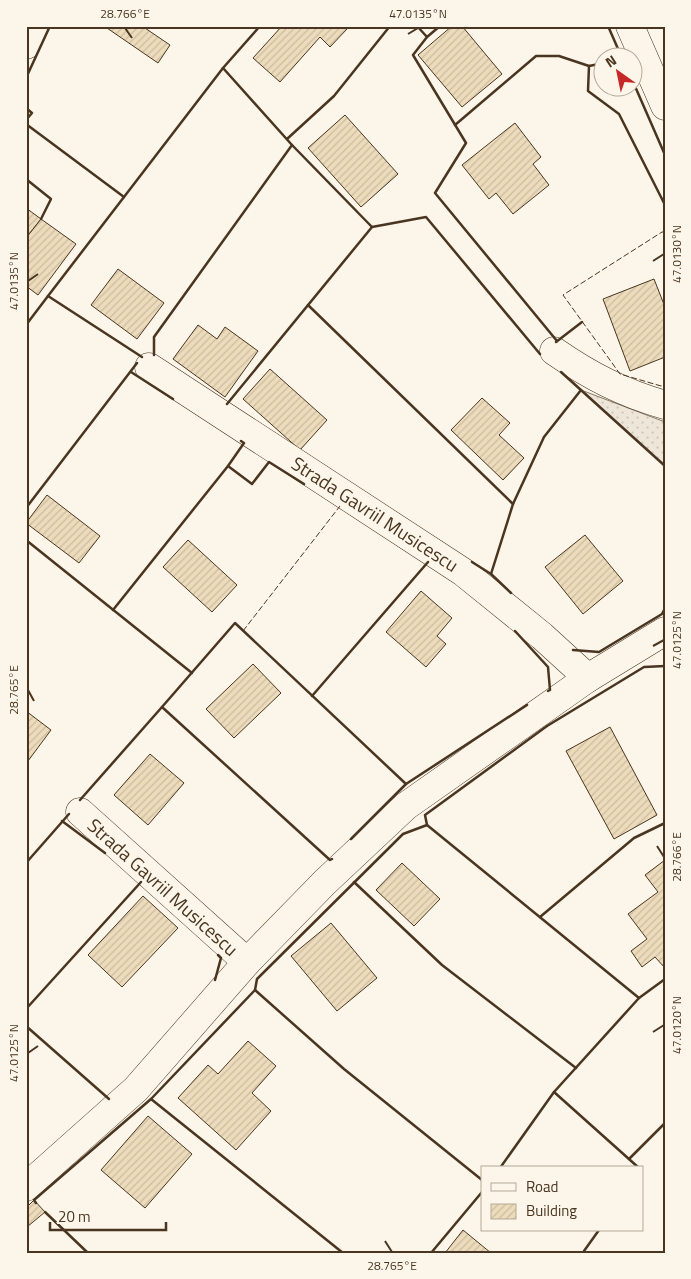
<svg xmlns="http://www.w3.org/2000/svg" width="691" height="1279" viewBox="0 0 691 1279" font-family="'Titillium Web',sans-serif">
  <defs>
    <pattern id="grass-dots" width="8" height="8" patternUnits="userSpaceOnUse" patternTransform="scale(1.25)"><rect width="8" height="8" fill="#ede6d9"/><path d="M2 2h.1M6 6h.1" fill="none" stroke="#cdc6ba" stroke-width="1.8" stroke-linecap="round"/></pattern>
    <pattern id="building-hatch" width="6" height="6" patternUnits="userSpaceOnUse" patternTransform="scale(1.25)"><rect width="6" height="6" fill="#ecdcbc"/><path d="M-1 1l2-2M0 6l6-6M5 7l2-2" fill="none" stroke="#ccbda1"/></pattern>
  </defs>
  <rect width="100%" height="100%" fill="#fbf6e9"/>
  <!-- grass -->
  <path fill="url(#grass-dots)" stroke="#887966" d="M 581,390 L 665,422 L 665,466 Z"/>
  <!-- building -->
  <g fill="url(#building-hatch)" stroke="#4a3520">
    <path d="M 104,26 L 142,26 L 170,45 L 158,63 Z"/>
    <path d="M 282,26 L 343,26 L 347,29 L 330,47 L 320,37 L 280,82 L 253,58 Z"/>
    <path d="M 452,26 L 462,26 L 502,74 L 462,107 L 418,55 Z"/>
    <path d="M 345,115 L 398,174 L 361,207 L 308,148 Z"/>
    <path d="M 515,123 L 541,157 L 533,164 L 549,185 L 513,214 L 496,193 L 489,199 L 462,165 Z"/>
    <path d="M 26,208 L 41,219 L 26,238 Z"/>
    <path d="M 41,219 L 76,244 L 38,295 L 26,286 L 26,238 Z"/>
    <path d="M 118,269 L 164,303 L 137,339 L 91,305 Z"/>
    <path d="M 654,279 L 665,307 L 665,357 L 630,371 L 603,299 Z"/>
    <path d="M 198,325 L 217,339 L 225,327 L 258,351 L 225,397 L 173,359 Z"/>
    <path d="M 270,369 L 327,420 L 300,450 L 243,399 Z"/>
    <path d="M 482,398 L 510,423 L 499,435 L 524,458 L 503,480 L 451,430 Z"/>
    <path d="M 47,495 L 100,536 L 79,563 L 26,523 Z"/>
    <path d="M 585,535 L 623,581 L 583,614 L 545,567 Z"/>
    <path d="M 188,540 L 237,585 L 212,612 L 163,567 Z"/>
    <path d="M 421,591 L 452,618 L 437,636 L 446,644 L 426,667 L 386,632 Z"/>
    <path d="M 253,664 L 281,693 L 234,738 L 206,709 Z"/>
    <path d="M 26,711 L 51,730 L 28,761 L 26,760 Z"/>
    <path d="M 610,727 L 657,815 L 614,839 L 566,751 Z"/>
    <path d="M 150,754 L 184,783 L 148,825 L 114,795 Z"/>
    <path d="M 665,860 L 665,968 L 655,957 L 642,967 L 631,951 L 647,939 L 628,914 L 658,892 L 645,875 Z"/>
    <path d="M 402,863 L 440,899 L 414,926 L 376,890 Z"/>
    <path d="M 143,896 L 178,928 L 122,987 L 88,955 Z"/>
    <path d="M 331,923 L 377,978 L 337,1011 L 291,956 Z"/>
    <path d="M 248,1041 L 276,1066 L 252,1093 L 271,1111 L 236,1150 L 178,1098 L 208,1065 L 218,1074 Z"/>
    <path d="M 148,1116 L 192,1154 L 145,1208 L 101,1170 Z"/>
    <path d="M 34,1200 L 45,1212 L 27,1227 L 26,1208 Z"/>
    <path d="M 463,1230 L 491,1253 L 445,1253 Z"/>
  </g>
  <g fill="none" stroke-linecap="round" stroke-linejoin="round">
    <defs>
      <g id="minor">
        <path d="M 630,26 L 665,106"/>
        <path d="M 26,45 L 34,26"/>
        <path d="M 554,351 C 590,376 623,393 665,405"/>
        <path d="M 149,367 L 463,572 L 542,636 L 588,678"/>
        <path d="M 80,812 L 247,962"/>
        <path d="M 26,1187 L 136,1089 L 247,962 L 325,882 L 406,806 L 588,678 L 665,631"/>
      </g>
    </defs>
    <!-- minor casing -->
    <use href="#minor" stroke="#4a3520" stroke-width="29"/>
    <!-- minor -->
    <use href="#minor" stroke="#fbf6e9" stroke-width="28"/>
    <!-- fence -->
    <g stroke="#4a3520" stroke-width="1" stroke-dasharray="6 2.5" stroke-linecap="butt">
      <path d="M 665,232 L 662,232 L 563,295 L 620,374 L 661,386 L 665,385"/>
      <path d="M 243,631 L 340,506"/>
    </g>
    <!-- wall -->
    <g stroke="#4a3520" stroke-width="2.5">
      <path d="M 417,26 L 427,37 L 440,26"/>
      <path d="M 608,26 L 622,58"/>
      <path d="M 427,37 L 413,55 L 466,143 L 435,193 L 557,341"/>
      <path d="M 604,63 L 589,66 L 588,91 L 619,114 L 665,205"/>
      <path d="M 223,68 L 260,26"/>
      <path d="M 26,78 L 50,26"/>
      <path d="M 634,84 L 665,155"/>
      <path d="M 26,108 L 32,113 L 26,120"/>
      <path d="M 26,124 L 124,197"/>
      <path d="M 455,125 L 536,56 L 559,56 L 589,66"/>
      <path d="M 287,139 L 334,96 L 390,26"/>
      <path d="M 26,179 L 51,199 L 41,219"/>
      <path d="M 48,296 L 223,68 L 292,145"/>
      <path d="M 308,305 L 513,504"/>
      <path d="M 26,325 L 48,296 L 142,357"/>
      <path d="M 556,342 L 582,322"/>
      <path d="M 154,355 L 154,337 L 292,145 L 372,227"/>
      <path d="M 131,372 L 173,399"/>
      <path d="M 561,372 L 665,466"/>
      <path d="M 227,404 L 372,227 L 426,217 L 540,354"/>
      <path d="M 228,466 L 252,484 L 269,462 L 304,484"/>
      <path d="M 26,508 L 137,363"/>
      <path d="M 26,540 L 192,673"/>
      <path d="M 472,562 L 491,574 L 511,593"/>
      <path d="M 491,574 L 513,504 L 544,437 L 581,390"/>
      <path d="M 113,610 L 228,466 L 244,443 L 241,441"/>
      <path d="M 515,631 L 548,667 L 550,690 L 548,691"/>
      <path d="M 573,650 L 599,652 L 662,614 L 665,608"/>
      <path d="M 312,696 L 428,562"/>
      <path d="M 162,707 L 235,623 L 406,784"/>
      <path d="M 80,800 L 162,707 L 330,860 L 332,859"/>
      <path d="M 62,821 L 105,853"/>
      <path d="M 427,825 L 639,998"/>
      <path d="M 351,839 L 406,784 L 527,705"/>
      <path d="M 26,863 L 69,814"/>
      <path d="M 354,882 L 442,965 L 576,1068"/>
      <path d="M 540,917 L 634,838 L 665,823"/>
      <path d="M 215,980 L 221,958 L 218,955"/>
      <path d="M 255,990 L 344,1069 L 482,1180"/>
      <path d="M 26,1009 L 141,882"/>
      <path d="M 26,1026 L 109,1099"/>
      <path d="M 554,1092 L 639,1168"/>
      <path d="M 151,1099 L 343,1253"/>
      <path d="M 629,1159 L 665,1123"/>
      <path d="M 500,1168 L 554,1092 L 639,998 L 665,979"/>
      <path d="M 36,1203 L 34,1200 L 151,1099 L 255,990 L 257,979 L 403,834 L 427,825 L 425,815 L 547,726 L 644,667 L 665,666"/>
      <path d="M 45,1212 L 88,1253"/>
      <path d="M 431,1253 L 482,1192"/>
      <path d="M 586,1253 L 584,1251 L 599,1230"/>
    </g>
  </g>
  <!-- ticks -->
  <path fill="none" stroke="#4a3520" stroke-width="2" d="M 125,28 L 132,38M 408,34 L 418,28M 653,261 L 664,254M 28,281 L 38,274M 653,646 L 664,640M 28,690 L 34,701M 657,846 L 664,857M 653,1032 L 664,1025M 28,1053 L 38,1046M 385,1241 L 392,1252"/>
  <g text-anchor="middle" stroke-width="4" stroke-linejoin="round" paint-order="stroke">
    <!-- street labels -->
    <g font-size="19" fill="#4a3520" stroke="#fbf6e9">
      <text transform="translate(375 514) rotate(33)" y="7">Strada Gavriil Musicescu</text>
      <text transform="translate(163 887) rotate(42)" y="7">Strada Gavriil Musicescu</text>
    </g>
  </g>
  <!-- border -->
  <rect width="691" height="1279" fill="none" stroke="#fbf6e9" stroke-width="55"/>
  <!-- legend -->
  <rect x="481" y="1166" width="162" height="65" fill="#fbf6e9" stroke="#b4a999"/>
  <rect x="491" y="1183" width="25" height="8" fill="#fbf6e9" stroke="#b4a999"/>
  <text x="526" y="1192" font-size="15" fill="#4a3520">Road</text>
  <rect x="491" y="1204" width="25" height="15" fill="url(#building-hatch)" stroke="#b4a999"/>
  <text x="526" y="1216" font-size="15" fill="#4a3520">Building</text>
  <!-- north arrow -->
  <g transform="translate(618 72) rotate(327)"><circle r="24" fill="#fbf6e9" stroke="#b4a999"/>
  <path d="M0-4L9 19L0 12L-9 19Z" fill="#c62828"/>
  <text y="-8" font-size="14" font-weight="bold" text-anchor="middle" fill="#4a3520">N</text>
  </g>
  <!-- scale -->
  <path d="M50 1222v8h116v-8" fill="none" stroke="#4a3520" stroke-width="2.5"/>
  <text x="58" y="1222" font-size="15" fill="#4a3520" stroke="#fbf6e9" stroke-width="4" paint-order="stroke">20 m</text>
  <rect x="28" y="28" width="636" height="1224" fill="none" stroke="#4a3520" stroke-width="2"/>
  <g font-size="12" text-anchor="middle" fill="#4a3520">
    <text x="125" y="18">28.766°E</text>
    <text x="418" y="18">47.0135°N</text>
    <text transform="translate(677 254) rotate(-90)" y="4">47.0130°N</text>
    <text transform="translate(14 281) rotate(-90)" y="4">47.0135°N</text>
    <text transform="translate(677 640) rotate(-90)" y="4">47.0125°N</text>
    <text transform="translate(14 690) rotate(-90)" y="4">28.765°E</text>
    <text transform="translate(677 857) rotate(-90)" y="4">28.766°E</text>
    <text transform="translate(677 1025) rotate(-90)" y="4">47.0120°N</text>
    <text transform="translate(14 1053) rotate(-90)" y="4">47.0125°N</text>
    <text x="392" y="1270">28.765°E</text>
  </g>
</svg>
